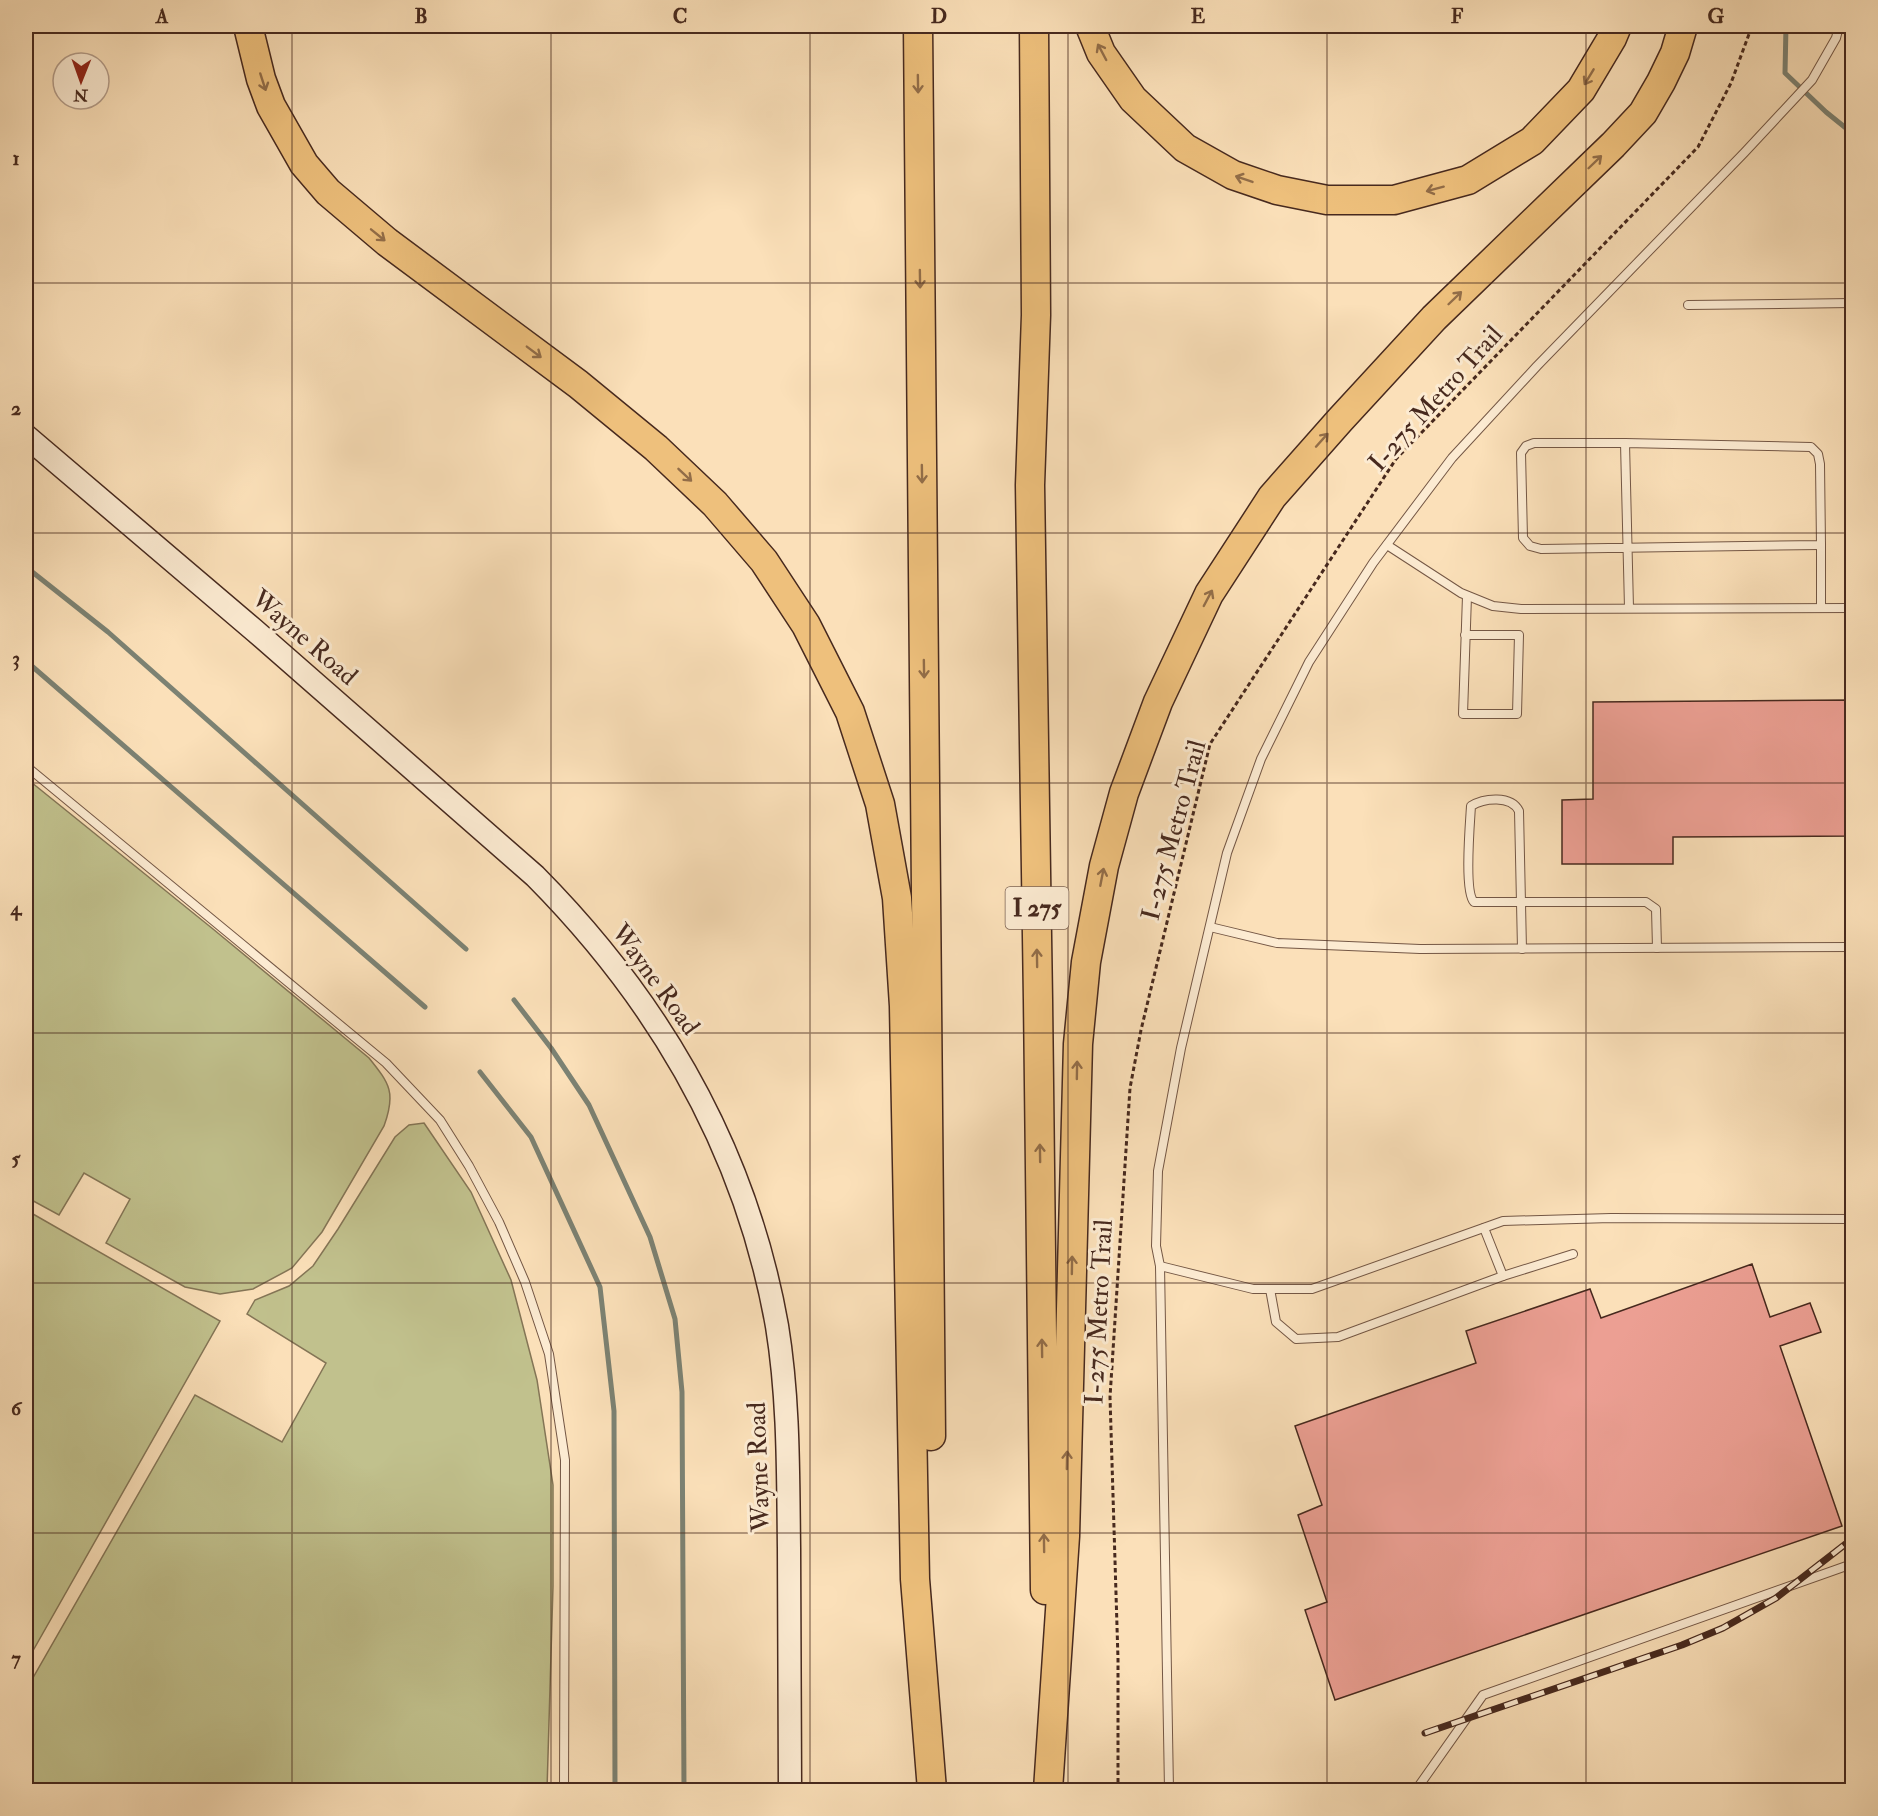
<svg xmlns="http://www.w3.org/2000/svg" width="1878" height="1816" viewBox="0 0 1878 1816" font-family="'IM FELL Double Pica',serif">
  <rect width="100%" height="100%" fill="#fbe0b9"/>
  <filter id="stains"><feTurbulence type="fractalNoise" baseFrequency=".00333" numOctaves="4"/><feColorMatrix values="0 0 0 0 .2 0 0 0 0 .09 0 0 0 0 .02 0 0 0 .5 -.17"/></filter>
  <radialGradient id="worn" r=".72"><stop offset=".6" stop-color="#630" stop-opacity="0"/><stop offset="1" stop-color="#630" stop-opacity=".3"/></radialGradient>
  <!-- green -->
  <g fill="#c1c18d" stroke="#847556" stroke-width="1.5">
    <path d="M 26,778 L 213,929 L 369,1058 C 390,1084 396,1093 384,1126 L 322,1232 L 292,1268 L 253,1289 L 220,1294 L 185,1287 L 106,1243 L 130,1199 L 84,1173 L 59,1215 L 26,1197 Z"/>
    <path d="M 424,1123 L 471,1192 L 511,1280 L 537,1380 L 553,1485 L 553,1586 L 547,1790 L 26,1790 L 26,1690 L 195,1395 L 282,1442 L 326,1363 L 247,1314 L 255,1300 L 289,1286 L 313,1266 L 338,1229 L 395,1137 L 409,1125 Z"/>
    <path d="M 26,1210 L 220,1321 L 26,1663 Z"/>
  </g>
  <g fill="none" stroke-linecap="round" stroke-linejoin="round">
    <!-- stream -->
    <g stroke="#7c8273" stroke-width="5">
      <path d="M 1786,26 L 1785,73 L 1826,112 L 1852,133"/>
      <path d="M 26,567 L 108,632 L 466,949"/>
      <path d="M 26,661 L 425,1007"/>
      <path d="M 514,1000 L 551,1048 L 589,1105 L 650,1237 L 675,1319 L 682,1392 L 684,1790"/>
      <path d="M 480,1072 L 531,1137 L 600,1287 L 614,1411 L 615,1790"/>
    </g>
  </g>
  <!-- building -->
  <g fill="#ec9f93" stroke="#47291e" stroke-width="1.5">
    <path d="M 1852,700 L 1852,836 L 1673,837 L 1673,864 L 1562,864 L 1562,800 L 1593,799 L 1593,702 Z"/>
    <path d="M 1752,1264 L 1770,1317 L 1810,1303 L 1821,1332 L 1780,1346 L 1842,1526 L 1335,1700 L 1305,1610 L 1327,1602 L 1298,1515 L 1322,1505 L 1295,1426 L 1476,1363 L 1466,1331 L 1590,1289 L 1601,1318 Z"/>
  </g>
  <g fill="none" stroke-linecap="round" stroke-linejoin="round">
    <defs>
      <g id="lane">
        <path d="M 1688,305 L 1852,303"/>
        <path d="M 1625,443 L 1811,447 L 1818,454 L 1820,464 L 1821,545 L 1541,549 L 1530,546 L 1523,538 L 1521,453 L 1526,446 L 1534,443 L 1625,443 L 1629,608"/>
        <path d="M 1387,545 L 1461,593 L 1493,606 L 1521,609 L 1852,608"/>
        <path d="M 1821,545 L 1821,608"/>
        <path d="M 1465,635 L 1519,635 L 1517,714 L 1463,714 L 1467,596"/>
        <path d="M 26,766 L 386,1063 L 440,1120 L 469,1166 L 499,1222 L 525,1282 L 549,1354 L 565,1460 L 564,1790"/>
        <path d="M 1210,927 L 1277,943 L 1420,949 L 1852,947"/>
        <path d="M 1522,949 L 1519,811 C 1511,795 1484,798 1471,806 C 1470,823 1464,892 1474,902 L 1646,902 L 1656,909 L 1657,948"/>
        <path d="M 1160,1266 L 1253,1289 L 1312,1289 L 1503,1221 L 1611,1218 L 1852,1219"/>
        <path d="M 1503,1276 L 1573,1254"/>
        <path d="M 1270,1289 L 1276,1322 L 1296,1339 L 1338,1337 L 1503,1276 L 1484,1228"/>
        <path d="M 1169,1790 L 1160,1266 L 1156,1246 L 1158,1171 L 1181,1048 L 1227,853 L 1261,759 L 1309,662 L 1373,563 L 1452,458 L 1537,366 L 1744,153 L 1812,80 L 1836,38 L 1839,26"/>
        <path d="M 1416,1790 L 1483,1695 L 1852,1564"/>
      </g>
      <path id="secondary" d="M 26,436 L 254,630 L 535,876 C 659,1001 746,1151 777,1326 C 789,1400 788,1474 789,1548 C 789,1629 789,1710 790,1790"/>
      <g id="highway">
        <path d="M 248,26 L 261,79 L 271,106 L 304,164 L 328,192 L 387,242 L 578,384 L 656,448 L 715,504 L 764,561 L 806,625 L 850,712 L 880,804 L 897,898 L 904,1006 L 915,1579 L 932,1790"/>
        <path d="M 918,26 L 931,1436"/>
        <path d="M 1034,26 L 1036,315 L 1030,485 L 1038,1000 L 1045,1590"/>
        <path d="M 1090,26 L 1101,53 L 1133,99 L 1185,148 L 1233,175 L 1277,190 L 1327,200 L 1394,200 L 1468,180 L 1532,141 L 1581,90 L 1612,38 L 1617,26"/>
        <path d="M 1048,1790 L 1065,1536 L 1078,1044 L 1086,962 L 1104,866 L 1124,793 L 1158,702 L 1209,594 L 1272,497 L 1340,420 L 1434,318 L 1613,145 L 1643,113 L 1661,82 L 1675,53 L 1683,26"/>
      </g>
    </defs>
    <!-- lane casing -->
    <use href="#lane" stroke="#745745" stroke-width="10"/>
    <!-- secondary casing -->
    <use href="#secondary" stroke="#47291e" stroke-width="25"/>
    <!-- highway casing -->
    <use href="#highway" stroke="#47291e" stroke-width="31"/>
    <!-- path -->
    <path stroke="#47291e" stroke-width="3" stroke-dasharray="4.5 3" stroke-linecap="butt" d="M 1118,1790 L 1118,1659 L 1110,1397 L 1130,1088 L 1141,1030 L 1210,744 L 1396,459 L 1698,147 L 1731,83 L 1752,26"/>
    <!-- lane -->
    <use href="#lane" stroke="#fcebd2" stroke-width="8"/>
    <!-- secondary -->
    <use href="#secondary" stroke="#fcebd2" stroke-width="22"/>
    <!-- highway -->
    <use href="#highway" stroke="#eec07c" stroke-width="28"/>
    <defs>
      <path id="rail" d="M 1425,1733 L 1682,1645 L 1723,1628 L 1776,1598 L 1852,1539"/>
    </defs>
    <!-- rail casing -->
    <use href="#rail" stroke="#47291e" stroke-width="7"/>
    <!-- rail -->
    <use href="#rail" stroke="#fcebd2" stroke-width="4.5" stroke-dasharray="14" stroke-linecap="butt"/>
  </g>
  <!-- one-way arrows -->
  <defs><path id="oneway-shaft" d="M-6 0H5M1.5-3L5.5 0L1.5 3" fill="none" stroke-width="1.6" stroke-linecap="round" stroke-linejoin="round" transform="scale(1.5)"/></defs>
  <g stroke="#926d48">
    <use href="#oneway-shaft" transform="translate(1102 52) rotate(-118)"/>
    <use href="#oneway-shaft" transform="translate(1589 77) rotate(121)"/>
    <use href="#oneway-shaft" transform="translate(263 82) rotate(72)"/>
    <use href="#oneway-shaft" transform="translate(918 84) rotate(89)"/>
    <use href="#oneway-shaft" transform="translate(1595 162) rotate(-44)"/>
    <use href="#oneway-shaft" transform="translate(1244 179) rotate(-161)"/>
    <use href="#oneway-shaft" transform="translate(1435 189) rotate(165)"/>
    <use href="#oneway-shaft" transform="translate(378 235) rotate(39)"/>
    <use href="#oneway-shaft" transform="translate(920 279) rotate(89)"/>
    <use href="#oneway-shaft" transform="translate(1455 298) rotate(-44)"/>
    <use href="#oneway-shaft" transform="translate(534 352) rotate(37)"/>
    <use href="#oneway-shaft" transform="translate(1322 440) rotate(-48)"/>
    <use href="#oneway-shaft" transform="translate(922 474) rotate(89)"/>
    <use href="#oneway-shaft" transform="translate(685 475) rotate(43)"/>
    <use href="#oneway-shaft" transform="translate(1208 598) rotate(-62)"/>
    <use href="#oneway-shaft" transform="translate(924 669) rotate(89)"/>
    <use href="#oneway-shaft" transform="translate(1102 877) rotate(-79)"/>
    <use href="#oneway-shaft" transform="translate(1037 958) rotate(-91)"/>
    <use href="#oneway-shaft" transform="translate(1077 1070) rotate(-89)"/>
    <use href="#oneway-shaft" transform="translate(1040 1153) rotate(-91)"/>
    <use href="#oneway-shaft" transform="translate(1072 1265) rotate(-89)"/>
    <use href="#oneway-shaft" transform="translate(1042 1348) rotate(-91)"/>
    <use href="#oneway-shaft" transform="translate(1067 1460) rotate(-89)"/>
    <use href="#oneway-shaft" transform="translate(1044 1543) rotate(-91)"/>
  </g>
  <!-- grid -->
  <path fill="none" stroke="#47291e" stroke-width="1.5" stroke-opacity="0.55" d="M 292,26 L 292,1790M 551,26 L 551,1790M 810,26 L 810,1790M 1068,26 L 1068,1790M 1327,26 L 1327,1790M 1586,26 L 1586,1790M 26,283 L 1852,283M 26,533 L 1852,533M 26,783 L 1852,783M 26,1033 L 1852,1033M 26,1283 L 1852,1283M 26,1533 L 1852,1533"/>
  <g text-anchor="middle" stroke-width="6" stroke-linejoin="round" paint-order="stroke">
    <!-- shield labels -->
    <rect fill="#fcebd2" stroke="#7d6354" stroke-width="1.5" x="1005.5" y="887" width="63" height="42" rx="4.5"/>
    <g font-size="24" font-weight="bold" fill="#47291e">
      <text x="1037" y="916">I 275</text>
    </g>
    <!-- street labels -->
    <g font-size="26" fill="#47291e" stroke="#fcebd2">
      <text transform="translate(1435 398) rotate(-48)" y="9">I-275 Metro Trail</text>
      <text transform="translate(305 637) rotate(41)" y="9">Wayne Road</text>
      <text transform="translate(1173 830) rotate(-75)" y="9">I-275 Metro Trail</text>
      <text transform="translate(656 979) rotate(54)" y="9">Wayne Road</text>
      <text transform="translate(1098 1312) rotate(-87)" y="9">I-275 Metro Trail</text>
      <text transform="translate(758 1467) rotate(-92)" y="9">Wayne Road</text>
    </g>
  </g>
  <!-- margin -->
  <rect width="1878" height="1816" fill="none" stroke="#fbe0b9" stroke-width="66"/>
  <!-- north arrow -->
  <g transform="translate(81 81) rotate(181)"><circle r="28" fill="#fcebd2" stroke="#b49d8a" stroke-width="1.5"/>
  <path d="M0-4.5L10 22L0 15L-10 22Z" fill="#8f2418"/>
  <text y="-9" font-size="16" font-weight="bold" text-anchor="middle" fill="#47291e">N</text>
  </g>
  <rect x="33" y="33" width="1812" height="1750" fill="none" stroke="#47291e" stroke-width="2"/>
  <g font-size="20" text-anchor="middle" font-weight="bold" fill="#47291e">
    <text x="162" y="23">A</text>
    <text x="421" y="23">B</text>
    <text x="680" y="23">C</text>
    <text x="939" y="23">D</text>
    <text x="1198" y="23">E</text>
    <text x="1457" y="23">F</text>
    <text x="1716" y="23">G</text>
    <text x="16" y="165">1</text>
    <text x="16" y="415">2</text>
    <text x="16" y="665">3</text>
    <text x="16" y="915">4</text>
    <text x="16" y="1165">5</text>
    <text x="16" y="1415">6</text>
    <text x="16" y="1665">7</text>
  </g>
  <rect width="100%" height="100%" filter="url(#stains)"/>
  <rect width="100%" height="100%" fill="url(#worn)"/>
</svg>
